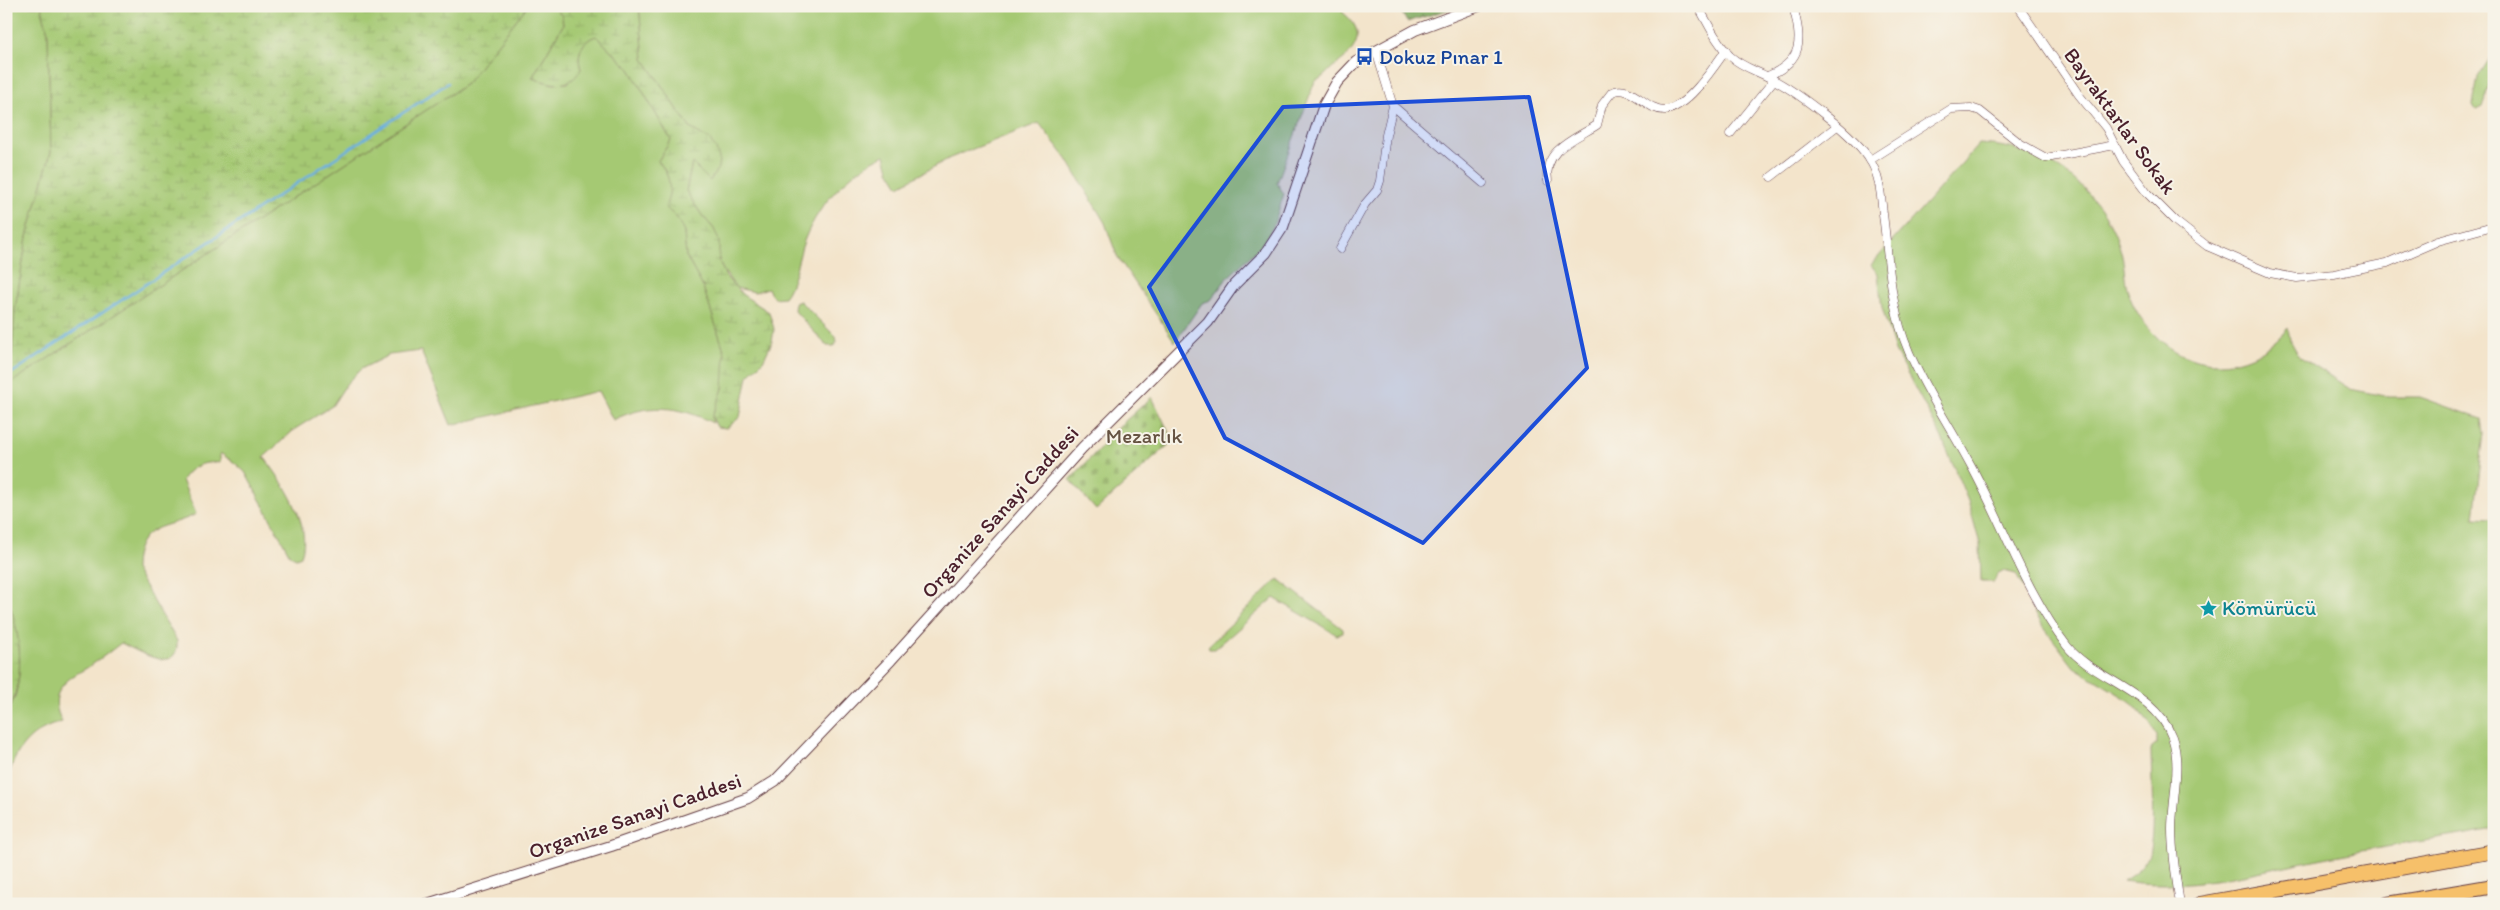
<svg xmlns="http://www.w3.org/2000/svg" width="2500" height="910" viewBox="0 0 2500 910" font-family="Itim,sans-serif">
  <defs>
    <pattern id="forest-firs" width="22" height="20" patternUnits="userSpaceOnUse" patternTransform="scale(1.25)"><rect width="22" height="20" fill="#84ad65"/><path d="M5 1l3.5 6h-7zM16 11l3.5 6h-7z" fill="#6e8c53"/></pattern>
    <pattern id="wetland-marsh" width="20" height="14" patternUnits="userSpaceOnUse" patternTransform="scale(1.25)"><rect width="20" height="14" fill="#a5c973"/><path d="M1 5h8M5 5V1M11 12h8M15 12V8" fill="none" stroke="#90ac64"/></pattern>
    <pattern id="cemetery-stones" width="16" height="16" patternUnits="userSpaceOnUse" patternTransform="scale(1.25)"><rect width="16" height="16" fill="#a5c973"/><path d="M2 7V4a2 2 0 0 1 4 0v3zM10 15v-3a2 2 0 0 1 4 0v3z" fill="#90ac64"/></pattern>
  </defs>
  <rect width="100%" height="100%" fill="#f7f3e8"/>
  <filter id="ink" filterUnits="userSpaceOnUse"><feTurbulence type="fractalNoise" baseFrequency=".02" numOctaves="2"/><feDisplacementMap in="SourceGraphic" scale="10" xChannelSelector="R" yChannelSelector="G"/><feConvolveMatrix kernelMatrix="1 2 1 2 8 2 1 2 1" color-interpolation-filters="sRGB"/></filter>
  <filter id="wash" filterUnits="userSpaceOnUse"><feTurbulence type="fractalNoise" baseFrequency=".0096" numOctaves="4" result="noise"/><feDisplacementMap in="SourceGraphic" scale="20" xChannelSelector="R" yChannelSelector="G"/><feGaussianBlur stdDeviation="1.12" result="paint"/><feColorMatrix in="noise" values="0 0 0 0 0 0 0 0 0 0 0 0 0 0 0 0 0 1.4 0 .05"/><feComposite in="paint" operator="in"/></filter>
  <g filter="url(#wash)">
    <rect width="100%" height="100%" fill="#f3e4cb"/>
    <!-- grass -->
    <g fill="#a5c973" stroke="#78744f">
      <path d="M 6,6 L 41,6 L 48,32 L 51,152 L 27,237 L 15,310 L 12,356 L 6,363 Z"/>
      <path d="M 527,6 L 554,6 L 562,16 L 563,25 L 532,78 L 553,84 L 568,83 L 581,69 C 576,55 581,41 596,36 L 630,69 L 671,140 L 658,161 C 670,174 673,190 666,207 L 677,218 L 684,232 L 686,256 L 703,287 L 725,353 L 725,380 L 720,399 L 712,417 L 713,423 C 678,405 648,403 613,420 L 598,391 L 451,425 L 421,351 L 389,355 L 361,369 L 347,383 L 332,406 L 295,429 L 264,457 C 282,480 313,525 301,556 L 296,558 L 290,555 L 245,472 L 235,463 L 220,453 L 220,463 C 204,461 191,466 182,480 L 196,514 C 167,530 136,521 135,569 L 177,641 C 179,677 136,650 121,643 C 109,652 97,662 85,669 C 62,681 48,695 62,722 C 34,729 16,747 9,775 L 6,772 C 6,755 4,736 6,718 C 7,710 14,702 16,693 C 24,659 18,627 6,594 L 6,386 L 466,84 Z"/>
      <path d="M 639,6 L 1349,6 L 1342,12 C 1370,33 1355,52 1333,67 C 1327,72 1324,78 1315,81 L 1277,183 L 1284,194 L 1273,227 L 1260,247 L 1227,278 L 1211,300 L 1202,303 L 1175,342 L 1117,256 L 1105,223 L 1067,159 L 1039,123 L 950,158 L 899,186 L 889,170 L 885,155 C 848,171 814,209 802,247 C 798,260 793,287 784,297 L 774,298 L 770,293 L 768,288 L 755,292 L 736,288 L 721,267 L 714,229 L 701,214 L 686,191 L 692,162 L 719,163 L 705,137 L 690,128 L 644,59 Z"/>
      <path d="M 2494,57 L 2494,71 L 2482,107 L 2476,110 L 2473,105 L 2478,77 L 2490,58 Z"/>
      <path d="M 1979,144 C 2024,146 2065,164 2094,200 C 2109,217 2119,239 2123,261 C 2125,273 2125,284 2129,295 C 2143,332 2178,364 2220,363 C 2248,362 2270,349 2288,328 L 2290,340 L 2299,356 L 2350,389 L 2389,397 L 2420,397 L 2482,419 L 2484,433 L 2474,518 L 2494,519 L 2494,829 C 2439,840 2384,846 2329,857 C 2258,870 2196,892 2123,881 C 2133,875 2143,868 2148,857 C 2156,834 2151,776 2151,749 L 2157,744 L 2157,735 L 2151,725 L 2130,701 L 2074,667 L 2042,625 L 2016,574 L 2004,571 L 1997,575 L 1994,582 L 1981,582 L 1980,544 L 1968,501 L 1941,436 L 1895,351 L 1882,308 L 1878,274 L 1871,265 Z"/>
      <path d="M 800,301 L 836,337 L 837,342 L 834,346 L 827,346 L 794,310 L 795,303 Z"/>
      <path d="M 1278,579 L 1343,629 L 1343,633 L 1337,635 L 1274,598 L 1215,649 L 1209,649 L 1208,646 Z"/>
    </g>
    <!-- forest -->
    <path fill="url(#forest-firs)" stroke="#676648" d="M 1398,6 L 1460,6 L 1407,22 Z"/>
    <!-- wetland -->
    <g fill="url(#wetland-marsh)" stroke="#78744f">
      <path d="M 41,6 L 527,6 L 466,84 L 6,386 L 6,363 L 12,356 L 15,310 L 27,237 L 51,152 L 48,32 Z"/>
      <path d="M 554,6 L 639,6 L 644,59 L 690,128 L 710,140 L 716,149 L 719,158 L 718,168 L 710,181 L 692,163 L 686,191 L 701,214 L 714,229 L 719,241 L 719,261 L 726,277 L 743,295 L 769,312 L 774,329 L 772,342 L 763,361 L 748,376 L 740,417 L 727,428 L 717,427 L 712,417 L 723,389 L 725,353 L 703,287 L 686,256 L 684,232 L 677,218 L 665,207 C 673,190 670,174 658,161 L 671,140 L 630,69 L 596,36 C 581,41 576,55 581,69 C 570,90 550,84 532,78 L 563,25 L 562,16 Z"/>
      <path d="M 6,594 C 21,634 27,677 6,716 Z"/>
    </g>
    <!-- cemetery -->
    <path fill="url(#cemetery-stones)" stroke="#78744f" d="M 1152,397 L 1173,441 L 1096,510 L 1070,480 L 1124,422 Z"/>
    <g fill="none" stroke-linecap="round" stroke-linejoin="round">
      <!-- stream -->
      <path stroke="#6cb0e1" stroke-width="2.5" d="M 6,377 L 448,83"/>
    </g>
  </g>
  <g filter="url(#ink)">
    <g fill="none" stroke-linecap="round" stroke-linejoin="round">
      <defs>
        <g id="minor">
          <path d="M 1698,6 C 1708,23 1716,42 1730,56 C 1742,67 1755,70 1768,77 C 1795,90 1857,136 1871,162 C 1880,177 1881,197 1883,214 C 1889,261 1890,308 1909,352 C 1927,394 1955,434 1976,475 C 2006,532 2028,595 2067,646 C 2093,679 2155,691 2172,737 C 2182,765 2172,800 2172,829 C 2172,854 2176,879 2180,904"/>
          <path d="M 2018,6 L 2079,95 L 2106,128 L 2123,161 L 2147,193 L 2175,221 L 2207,246 L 2270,273 L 2297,278 L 2334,274 L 2387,263 L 2438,241 L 2493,226"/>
          <path d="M 1768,76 C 1804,60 1802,41 1793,6"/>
          <path d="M 1393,106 L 1483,183"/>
          <path d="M 1730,134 L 1774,80"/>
          <path d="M 1870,160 L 1951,109 L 1971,108 L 1980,111 L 2021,144 L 2046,158 L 2115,145"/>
          <path d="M 1771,177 L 1837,126"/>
          <path d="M 1548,181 C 1542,150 1575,139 1597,125 L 1602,105 L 1612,92 C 1632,83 1646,111 1665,110 C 1687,108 1714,67 1726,50"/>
          <path d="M 1340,249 L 1365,204 L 1377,190 L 1380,181 L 1386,135 L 1393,106 L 1376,51"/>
        </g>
        <path id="tertiary" d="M 427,904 L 611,846 L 748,798 L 775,781 L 891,660 L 1082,448 L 1208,322 L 1234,285 L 1266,253 L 1283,227 L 1324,105 L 1337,82 L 1356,62 L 1415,30 L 1479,6"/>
        <g id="trunk">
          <path d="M 2200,904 L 2494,851"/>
          <path d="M 2388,904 L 2494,886"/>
        </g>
      </defs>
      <!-- minor casing -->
      <use href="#minor" stroke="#633d43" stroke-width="9"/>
      <!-- tertiary casing -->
      <use href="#tertiary" stroke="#633d43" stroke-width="12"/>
      <!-- trunk casing -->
      <use href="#trunk" stroke="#633d43" stroke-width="16"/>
      <!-- minor -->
      <use href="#minor" stroke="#fff" stroke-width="8"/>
      <!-- tertiary -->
      <use href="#tertiary" stroke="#fff" stroke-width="10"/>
      <!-- trunk -->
      <use href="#trunk" stroke="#f6c06b" stroke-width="14"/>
    </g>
  </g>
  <!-- marked area -->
  <path fill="#1d4ed8" fill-opacity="0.2" stroke="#1d4ed8" stroke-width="4" stroke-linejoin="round" d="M 1529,97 L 1587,368 L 1423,543 L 1225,438 L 1149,287 L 1283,107 Z"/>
  <!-- icons -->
  <defs>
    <symbol id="bus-bare" viewBox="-9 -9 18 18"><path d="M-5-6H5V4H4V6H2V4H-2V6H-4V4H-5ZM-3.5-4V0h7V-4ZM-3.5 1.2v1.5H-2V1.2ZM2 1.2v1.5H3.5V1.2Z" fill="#1a4fb4" stroke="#f7f3e8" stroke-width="2.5" paint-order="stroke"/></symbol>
    <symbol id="sight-bare" viewBox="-9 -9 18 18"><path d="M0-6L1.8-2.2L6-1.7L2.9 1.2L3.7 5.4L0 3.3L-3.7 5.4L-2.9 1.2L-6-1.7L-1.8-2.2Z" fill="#0f9aa8" stroke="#f7f3e8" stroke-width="2.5" paint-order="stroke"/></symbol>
  </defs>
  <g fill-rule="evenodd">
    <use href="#bus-bare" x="1352" y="44" width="25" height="25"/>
    <use href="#sight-bare" x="2196" y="596" width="25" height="25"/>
  </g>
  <g text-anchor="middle" stroke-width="4" stroke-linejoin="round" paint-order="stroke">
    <!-- transit labels -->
    <g font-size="21" fill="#164399" stroke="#f7f3e8" text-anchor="start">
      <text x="1379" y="64">Dokuz Pınar 1</text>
    </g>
    <!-- street labels -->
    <g font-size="21" fill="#4a1f2b" stroke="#f7f3e8">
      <text transform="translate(2120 121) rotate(54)" y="7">Bayraktarlar Sokak</text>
      <text transform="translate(1000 512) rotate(-48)" y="7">Organize Sanayi Caddesi</text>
      <text transform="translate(635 816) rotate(-19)" y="7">Organize Sanayi Caddesi</text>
    </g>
    <!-- park labels -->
    <g font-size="21" fill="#655241" stroke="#f7f3e8">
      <text x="1144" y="443">Mezarlık</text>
    </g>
    <!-- culture labels -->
    <g font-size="21" fill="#0d838f" stroke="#f7f3e8" text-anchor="start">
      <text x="2222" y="615">Kömürücü</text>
    </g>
  </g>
  <!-- margin -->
  <rect width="2500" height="910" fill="none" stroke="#f7f3e8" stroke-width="25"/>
</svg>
